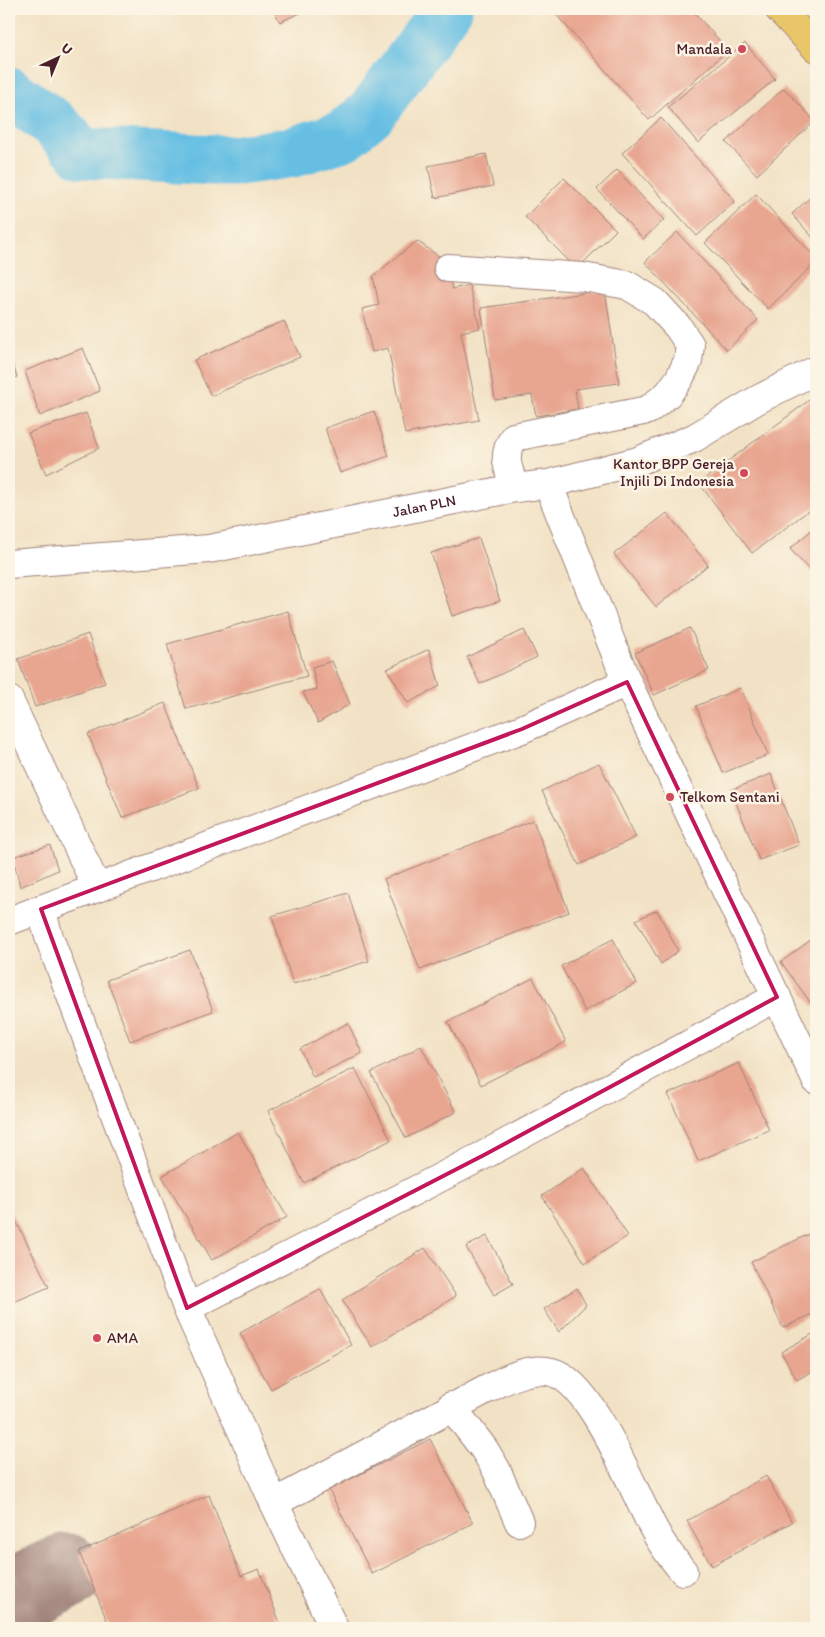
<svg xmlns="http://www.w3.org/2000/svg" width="825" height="1637" viewBox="0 0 825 1637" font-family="Itim,sans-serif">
  <rect width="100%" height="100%" fill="#fcf5e5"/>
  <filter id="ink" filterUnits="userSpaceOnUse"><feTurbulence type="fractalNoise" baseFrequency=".02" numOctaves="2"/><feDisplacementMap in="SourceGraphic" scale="10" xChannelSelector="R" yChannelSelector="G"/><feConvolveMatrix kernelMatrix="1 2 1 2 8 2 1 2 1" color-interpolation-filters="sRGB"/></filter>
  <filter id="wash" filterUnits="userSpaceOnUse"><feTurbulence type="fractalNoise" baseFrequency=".0096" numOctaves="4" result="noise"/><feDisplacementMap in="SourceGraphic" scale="20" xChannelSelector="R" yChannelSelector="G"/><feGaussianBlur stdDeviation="1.12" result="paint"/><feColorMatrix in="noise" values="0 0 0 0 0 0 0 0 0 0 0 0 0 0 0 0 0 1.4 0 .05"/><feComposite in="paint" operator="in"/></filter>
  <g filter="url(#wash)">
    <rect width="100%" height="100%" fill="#f2e2c5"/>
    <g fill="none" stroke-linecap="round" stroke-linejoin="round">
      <!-- river -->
      <path stroke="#66bfe3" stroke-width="51" d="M 9,92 L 53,123 L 82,153 L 233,161 L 293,152 L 343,136 L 371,113 L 447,9"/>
      <!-- taxiway -->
      <path stroke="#9e8078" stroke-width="78" d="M 9,1598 L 65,1572"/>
    </g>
    <g id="blocks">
      <!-- building -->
      <g fill="#e8a590">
        <path d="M 151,9 L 164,9 L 156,15 Z"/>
        <path d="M 273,9 L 309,9 L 280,22 Z"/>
        <path d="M 556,9 L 691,9 L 728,50 L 649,120 L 553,11 Z"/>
        <path d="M 745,43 L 775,79 L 698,143 L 668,107 Z"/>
        <path d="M 784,88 L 815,121 L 757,175 L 726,142 Z"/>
        <path d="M 661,118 L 735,201 L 697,236 L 622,153 Z"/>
        <path d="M 486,154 L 493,186 L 435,198 L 428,166 Z"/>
        <path d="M 617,170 L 664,220 L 643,239 L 597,189 Z"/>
        <path d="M 564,178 L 616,230 L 577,269 L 525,217 Z"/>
        <path d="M 816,192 L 816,241 L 792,214 Z"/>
        <path d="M 756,194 L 816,258 L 816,262 L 768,309 L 705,243 Z"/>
        <path d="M 677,232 L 758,320 L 727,350 L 645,262 Z"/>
        <path d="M 417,241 L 447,262 L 452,289 L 469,285 L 480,328 L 461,332 L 479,420 L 405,434 L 388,348 L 372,352 L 362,309 L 379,305 L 373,276 Z"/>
        <path d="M 605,290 L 619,383 L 575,389 L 578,409 L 536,416 L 532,395 L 495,400 L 481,308 Z"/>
        <path d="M 284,321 L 300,357 L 211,396 L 194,360 Z"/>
        <path d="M 83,348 L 100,391 L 40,416 L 25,371 Z"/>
        <path d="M 9,353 L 17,377 L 9,380 Z"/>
        <path d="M 816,395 L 816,505 L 752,553 L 699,483 Z"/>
        <path d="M 374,411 L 389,456 L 340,473 L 325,428 Z"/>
        <path d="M 86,413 L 99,448 L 46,474 L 28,433 Z"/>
        <path d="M 667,513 L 708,565 L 656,607 L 614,554 Z"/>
        <path d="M 816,526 L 816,569 L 812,573 L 790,549 Z"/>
        <path d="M 479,538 L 500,601 L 452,616 L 431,553 Z"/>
        <path d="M 288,611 L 307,676 L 186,709 L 167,644 Z"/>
        <path d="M 690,628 L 709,670 L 654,695 L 635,653 Z"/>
        <path d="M 524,630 L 537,657 L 480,684 L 467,657 Z"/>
        <path d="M 88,634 L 105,683 L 35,707 L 18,659 Z"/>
        <path d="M 429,649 L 440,686 L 408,703 L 387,669 Z"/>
        <path d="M 332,661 L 350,704 L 318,723 L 303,692 L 317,689 L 312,667 Z"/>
        <path d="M 741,688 L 768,755 L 723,773 L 696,706 Z"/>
        <path d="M 165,703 L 199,788 L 122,818 L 88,734 Z"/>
        <path d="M 599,763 L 636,837 L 579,865 L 542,791 Z"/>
        <path d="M 771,774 L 799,845 L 759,860 L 731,790 Z"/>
        <path d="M 533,820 L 569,912 L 420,970 L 384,879 Z"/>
        <path d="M 50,845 L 58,870 L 20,887 L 13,857 Z"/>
        <path d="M 348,893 L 369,961 L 293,984 L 272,916 Z"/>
        <path d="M 657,910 L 678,951 L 661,964 L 636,920 Z"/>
        <path d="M 816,936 L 816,1004 L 813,1006 L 781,962 Z"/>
        <path d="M 613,939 L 637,983 L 585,1011 L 561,966 Z"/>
        <path d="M 190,950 L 213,1011 L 130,1041 L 107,980 Z"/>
        <path d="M 533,978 L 566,1042 L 481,1085 L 448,1022 Z"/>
        <path d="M 348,1023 L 362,1053 L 313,1077 L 300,1049 Z"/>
        <path d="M 421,1046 L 456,1112 L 406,1138 L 371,1073 Z"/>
        <path d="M 739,1063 L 769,1130 L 698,1161 L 668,1094 Z"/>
        <path d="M 355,1068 L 391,1140 L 304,1183 L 268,1111 Z"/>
        <path d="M 238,1132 L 287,1217 L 212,1260 L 162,1176 Z"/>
        <path d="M 584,1168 L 628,1236 L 585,1263 L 542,1196 Z"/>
        <path d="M 9,1207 L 49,1287 L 9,1304 Z"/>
        <path d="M 815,1231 L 816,1312 L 783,1328 L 751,1262 Z"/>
        <path d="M 487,1236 L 513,1284 L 494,1295 L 466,1247 Z"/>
        <path d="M 425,1248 L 456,1296 L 372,1347 L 342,1300 Z"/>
        <path d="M 577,1288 L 586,1305 L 559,1332 L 544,1309 Z"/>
        <path d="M 320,1289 L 351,1345 L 271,1389 L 240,1333 Z"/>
        <path d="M 816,1332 L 816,1369 L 797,1380 L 781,1352 Z"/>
        <path d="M 430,1439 L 473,1523 L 372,1574 L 329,1490 Z"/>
        <path d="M 766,1476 L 792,1522 L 712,1566 L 687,1521 Z"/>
        <path d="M 209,1495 L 241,1576 L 259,1569 L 282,1628 L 110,1628 L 79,1552 Z"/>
      </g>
    </g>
  </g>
  <g filter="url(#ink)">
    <use href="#blocks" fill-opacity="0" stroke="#9e8078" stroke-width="1"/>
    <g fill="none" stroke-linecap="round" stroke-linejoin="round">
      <defs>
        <g id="minor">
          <path d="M 448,268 L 583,277 L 627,285 L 655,302 L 678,327 L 690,345 L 688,361 L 679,379 L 668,394 L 648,410 L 514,437 C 501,457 508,467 515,488"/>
          <path d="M 548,484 L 627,682 L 816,1080"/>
          <path id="s1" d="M 9,564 L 209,549 L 515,488 L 548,484 L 638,461 L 694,438 L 757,400 L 816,370"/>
          <path d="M 9,700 L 97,888"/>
          <path d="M 41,909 L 49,937 L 187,1308 L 274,1503 L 334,1628"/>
          <path d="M 9,921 L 522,729 L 627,682"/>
          <path d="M 187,1308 L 484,1155 L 777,997"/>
          <path d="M 451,1406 L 484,1449 L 496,1469 L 519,1522"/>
          <path d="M 274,1503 L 487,1389 C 507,1379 529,1366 552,1372 C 594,1383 634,1495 656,1533 C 663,1547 673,1559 683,1571"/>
        </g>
        <path id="highway" d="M 779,9 L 816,48"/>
      </defs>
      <!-- minor casing -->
      <use href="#minor" stroke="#9e8078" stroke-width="30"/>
      <!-- highway casing -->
      <use href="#highway" stroke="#9e8078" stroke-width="30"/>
      <!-- minor -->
      <use href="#minor" stroke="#fff" stroke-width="28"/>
      <!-- highway -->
      <use href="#highway" stroke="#e9c769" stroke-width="28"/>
    </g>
  </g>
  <!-- marked area -->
  <path fill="none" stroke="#c2185b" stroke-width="4" stroke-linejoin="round" d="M 627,682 L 777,997 L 484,1155 L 187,1308 L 41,909 L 522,729 Z"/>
  <!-- markers -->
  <g fill="#d1495b" stroke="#fcf5e5" stroke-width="2">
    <circle cx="742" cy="49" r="5"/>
    <circle cx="744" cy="473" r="5"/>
    <circle cx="670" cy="797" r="5"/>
    <circle cx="97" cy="1338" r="5"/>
  </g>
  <g text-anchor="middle" stroke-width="5" stroke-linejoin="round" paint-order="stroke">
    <!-- poi labels -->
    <g font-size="15" fill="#4a1f2b" stroke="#fcf5e5" text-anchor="end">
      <text x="732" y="54">Mandala</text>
      <text x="734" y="469">Kantor BPP Gereja<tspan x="734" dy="17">Injili Di Indonesia</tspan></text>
      <text x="680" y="802" text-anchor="start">Telkom Sentani</text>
      <text x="107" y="1343" text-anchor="start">AMA</text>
    </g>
    <!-- street labels -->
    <g font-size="15" fill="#4a1f2b" stroke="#fcf5e5">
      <text dy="5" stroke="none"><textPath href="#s1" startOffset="420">Jalan PLN</textPath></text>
    </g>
  </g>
  <!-- margin -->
  <rect width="825" height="1637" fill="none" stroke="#fcf5e5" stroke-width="30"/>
  <!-- north arrow -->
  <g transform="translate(58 58) rotate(44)" stroke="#fcf5e5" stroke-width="4" paint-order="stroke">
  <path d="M0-4L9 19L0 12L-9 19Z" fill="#4a1f2b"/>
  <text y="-8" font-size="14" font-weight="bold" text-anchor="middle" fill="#4a1f2b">U</text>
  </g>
</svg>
